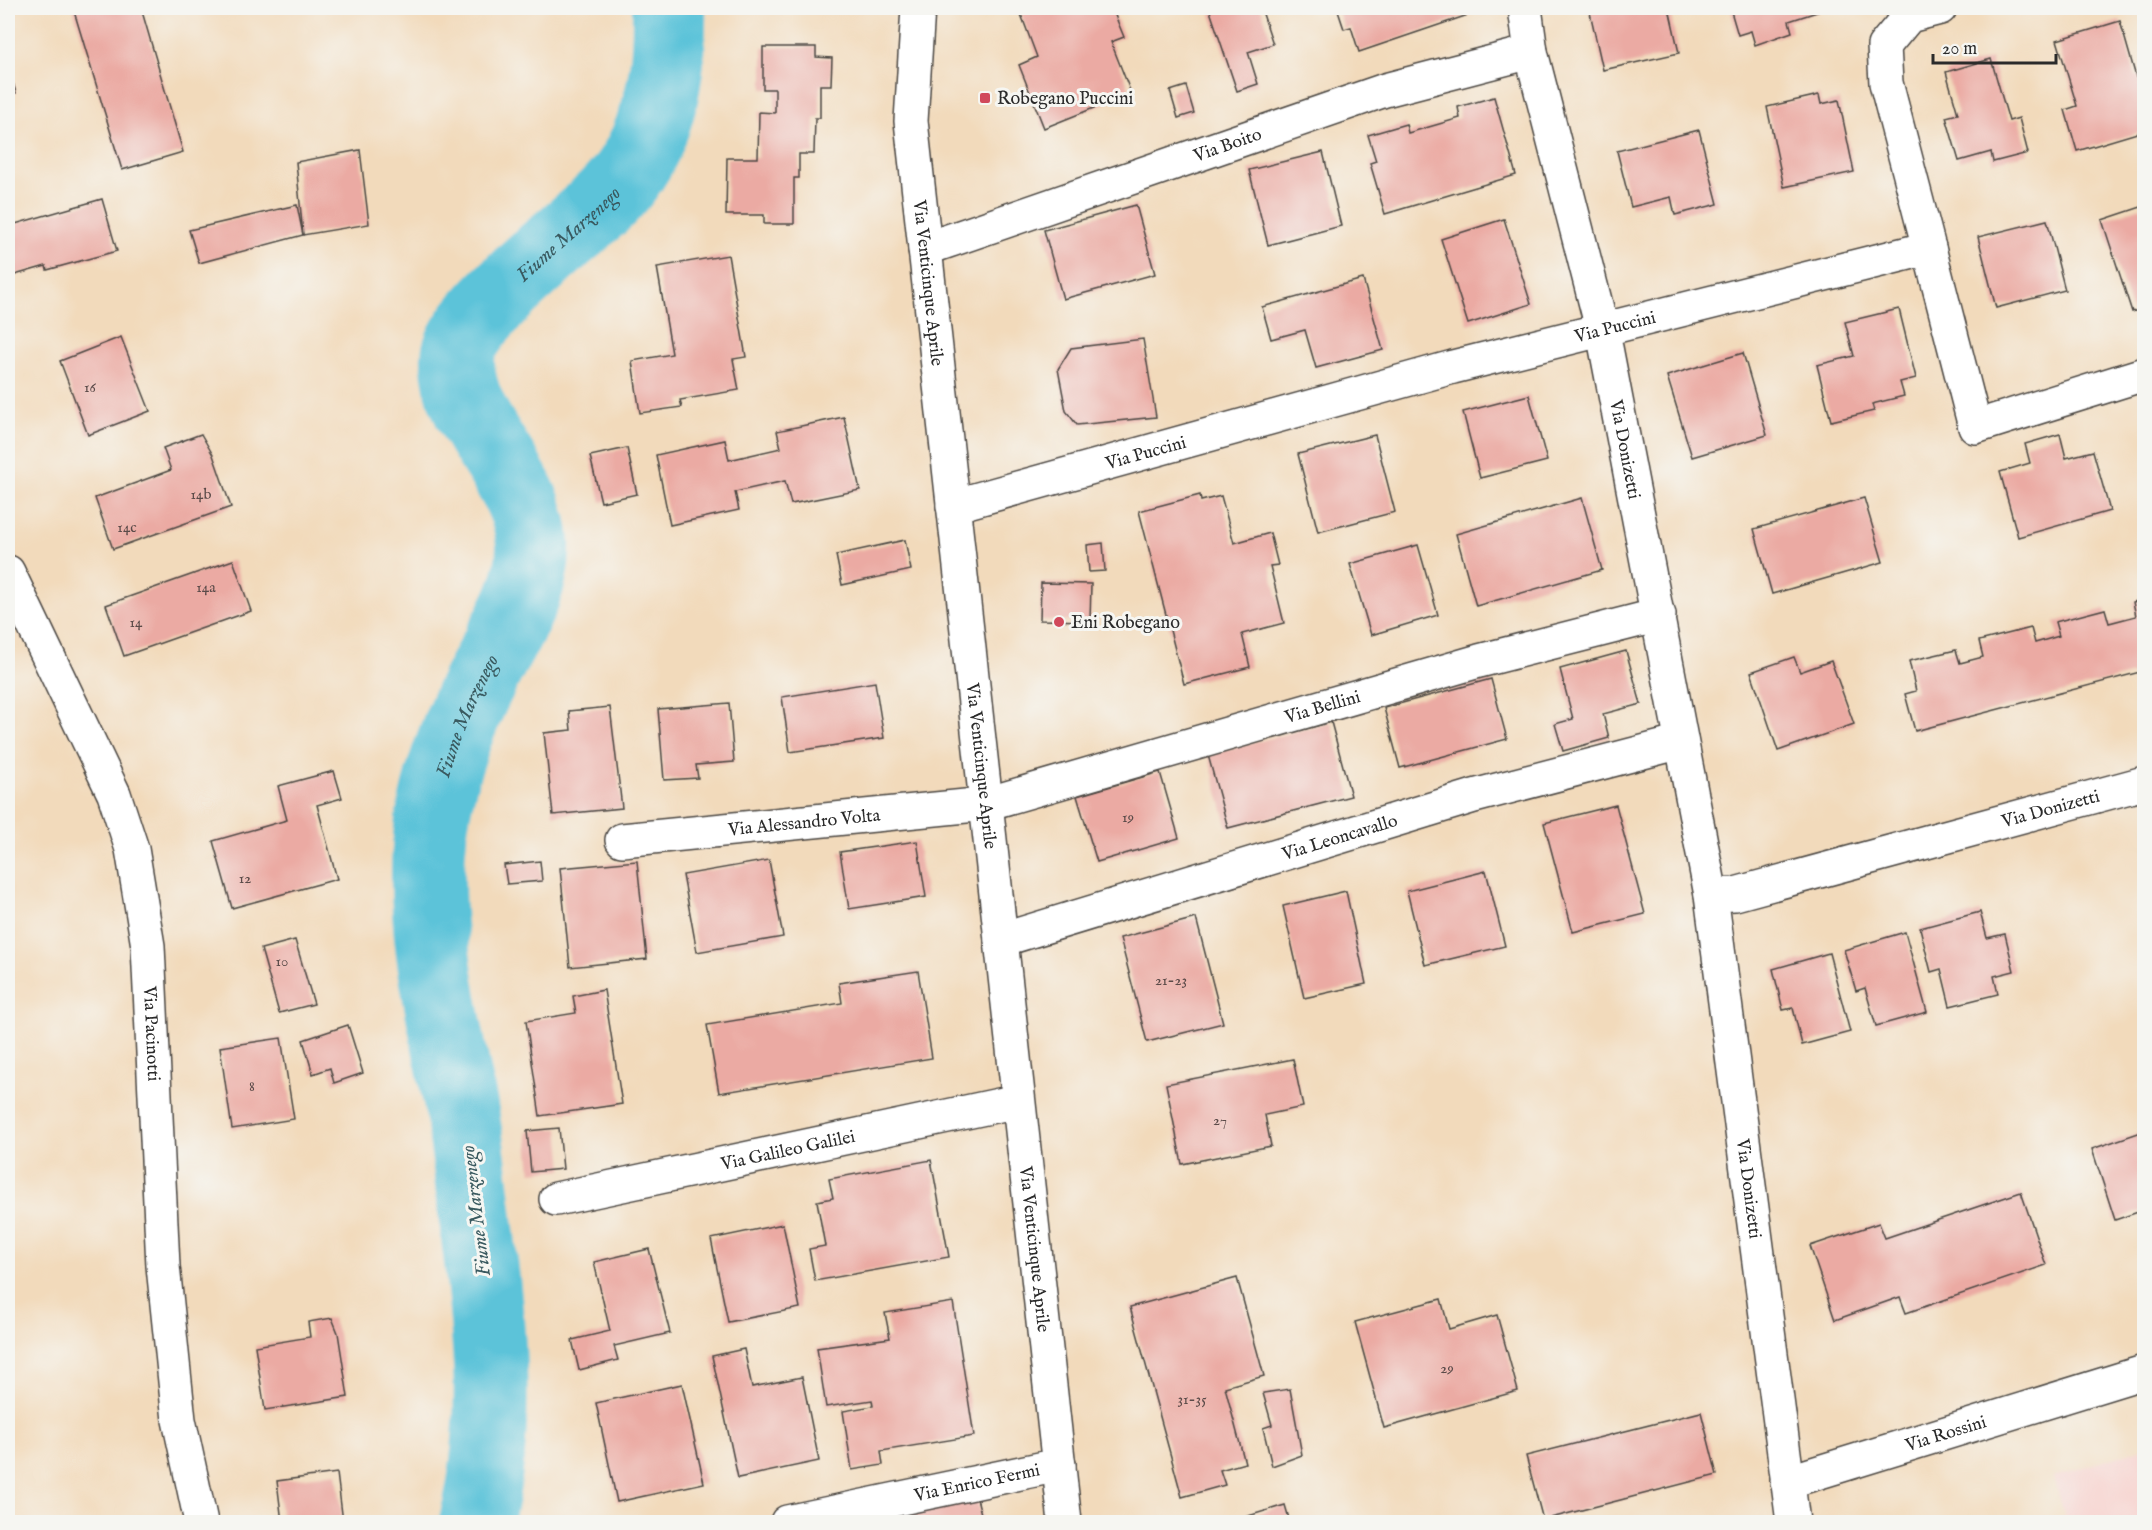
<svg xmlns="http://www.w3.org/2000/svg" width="2152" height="1530" viewBox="0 0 2152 1530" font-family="'IM FELL English',serif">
  <rect width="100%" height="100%" fill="#f6f6f2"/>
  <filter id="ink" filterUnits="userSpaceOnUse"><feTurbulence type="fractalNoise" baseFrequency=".0167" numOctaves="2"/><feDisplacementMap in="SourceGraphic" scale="12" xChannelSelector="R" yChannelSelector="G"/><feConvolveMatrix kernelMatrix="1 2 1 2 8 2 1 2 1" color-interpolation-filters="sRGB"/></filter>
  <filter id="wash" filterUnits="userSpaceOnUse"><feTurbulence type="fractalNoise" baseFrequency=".008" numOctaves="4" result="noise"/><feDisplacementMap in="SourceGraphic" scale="24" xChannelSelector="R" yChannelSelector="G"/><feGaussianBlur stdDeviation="1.35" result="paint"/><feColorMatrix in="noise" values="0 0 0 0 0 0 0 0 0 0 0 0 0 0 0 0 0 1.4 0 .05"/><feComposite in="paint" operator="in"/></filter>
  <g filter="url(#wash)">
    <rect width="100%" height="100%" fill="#f2dabb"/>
    <!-- built -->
    <path fill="#f7d0cc" d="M 2144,1448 L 2144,1522 L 2052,1522 L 2065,1516 L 2053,1477 Z"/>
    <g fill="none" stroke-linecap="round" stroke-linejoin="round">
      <!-- river -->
      <path stroke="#5bc3d9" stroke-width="74" id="s1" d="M 476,1522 C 500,1428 490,1333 478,1237 C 473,1193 469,1150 461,1106 C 443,1015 418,914 432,821 C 440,772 460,718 483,674 C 504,632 534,594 533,545 C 530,475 455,426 458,357 C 460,317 577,230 608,198 C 619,187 630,172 638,158 C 664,111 670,60 669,8"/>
    </g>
    <g id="blocks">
      <!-- building -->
      <g fill="#ebaaa3">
        <path d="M 73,8 L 141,8 L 183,152 L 122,170 Z"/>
        <path d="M 1023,8 L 1112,8 L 1124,37 L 1111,42 L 1131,93 L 1044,128 L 1019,65 L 1037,57 L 1019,9 Z"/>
        <path d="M 1209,8 L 1261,8 L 1273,44 L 1248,52 L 1258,84 L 1237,91 Z"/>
        <path d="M 1337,8 L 1469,8 L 1471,14 L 1359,52 L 1351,27 L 1344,29 Z"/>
        <path d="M 1589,8 L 1669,8 L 1679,53 L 1603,70 Z"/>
        <path d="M 1730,8 L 1819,8 L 1820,11 L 1789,21 L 1792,32 L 1755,45 L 1751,31 L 1738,35 Z"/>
        <path d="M 2120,21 L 2136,77 L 2144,74 L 2144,131 L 2077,151 L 2065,110 L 2077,106 L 2057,40 Z"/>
        <path d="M 763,47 L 816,47 L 816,57 L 832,58 L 831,85 L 820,85 L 820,118 L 815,118 L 814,154 L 799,154 L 799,178 L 794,178 L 794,224 L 764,224 L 764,215 L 726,215 L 727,158 L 758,158 L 759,112 L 775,113 L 775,89 L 763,89 Z"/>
        <path d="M 1991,59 L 2009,121 L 2019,118 L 2028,153 L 1993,162 L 1991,152 L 1959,161 L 1946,117 L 1958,114 L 1946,72 Z"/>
        <path d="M 8,65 L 16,93 L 8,95 Z"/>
        <path d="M 1186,86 L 1194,113 L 1178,118 L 1170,91 Z"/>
        <path d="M 1819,95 L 1821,104 L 1839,100 L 1854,172 L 1784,187 L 1767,107 Z"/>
        <path d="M 1494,97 L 1516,175 L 1385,214 L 1370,163 L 1376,161 L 1368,135 L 1406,124 L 1408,133 L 1460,118 L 1458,107 Z"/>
        <path d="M 1699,130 L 1718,204 L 1675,215 L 1671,197 L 1631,207 L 1617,151 Z"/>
        <path d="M 360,150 L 369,224 L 303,235 L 296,162 Z"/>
        <path d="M 1323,152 L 1341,226 L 1268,245 L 1249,170 Z"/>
        <path d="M 102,199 L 117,251 L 47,270 L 46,266 L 8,277 L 8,226 Z"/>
        <path d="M 297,205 L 303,235 L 199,263 L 189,230 Z"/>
        <path d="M 1136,205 L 1155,274 L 1063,299 L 1044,230 Z"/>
        <path d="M 2144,206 L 2144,308 L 2132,312 L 2102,220 Z"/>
        <path d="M 1504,219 L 1531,304 L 1468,324 L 1441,239 Z"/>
        <path d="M 2047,220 L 2065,290 L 1996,308 L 1978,237 Z"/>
        <path d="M 728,255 L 746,357 L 733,359 L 739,390 L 680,400 L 682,407 L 640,413 L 632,361 L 672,354 L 657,267 Z"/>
        <path d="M 1363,279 L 1383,350 L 1316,368 L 1305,330 L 1271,339 L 1262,307 Z"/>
        <path d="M 1899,309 L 1916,378 L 1900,382 L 1904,396 L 1872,404 L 1874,411 L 1831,421 L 1817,365 L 1854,356 L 1845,322 Z"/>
        <path d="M 121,337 L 150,411 L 88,435 L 60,361 Z"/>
        <path d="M 1143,339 L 1156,417 L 1077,425 L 1066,411 L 1058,369 L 1071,348 Z"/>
        <path d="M 1743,353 L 1767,435 L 1692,457 L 1667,376 Z"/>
        <path d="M 1529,395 L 1547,461 L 1480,478 L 1463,412 Z"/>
        <path d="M 844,417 L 860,490 L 791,504 L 785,481 L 735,492 L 739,510 L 670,525 L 656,455 L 725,440 L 729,460 L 781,448 L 777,431 Z"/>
        <path d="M 201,434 L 213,455 L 231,507 L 113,549 L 95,498 L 171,470 L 163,448 Z"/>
        <path d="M 2060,434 L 2066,458 L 2093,451 L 2110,511 L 2018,537 L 2000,472 L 2030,463 L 2025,444 Z"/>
        <path d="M 1375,435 L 1395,512 L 1318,532 L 1298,454 Z"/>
        <path d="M 627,448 L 637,494 L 601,502 L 590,456 Z"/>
        <path d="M 1200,495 L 1201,501 L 1221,496 L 1234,543 L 1270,533 L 1278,565 L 1270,566 L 1284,623 L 1242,634 L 1250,667 L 1184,684 L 1139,511 Z"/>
        <path d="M 1582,498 L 1602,570 L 1476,606 L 1456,534 Z"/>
        <path d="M 1864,498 L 1883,562 L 1772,594 L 1754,529 Z"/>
        <path d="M 905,540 L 911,570 L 842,585 L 836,555 Z"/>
        <path d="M 1103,543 L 1105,571 L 1089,572 L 1087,545 Z"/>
        <path d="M 1418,545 L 1438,615 L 1371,635 L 1350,564 Z"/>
        <path d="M 233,560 L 251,611 L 124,656 L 106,605 Z"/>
        <path d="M 1041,583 L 1091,584 L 1090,621 L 1040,620 Z"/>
        <path d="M 2144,599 L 2144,671 L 1915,731 L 1905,694 L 1916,691 L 1909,661 L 1956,650 L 1960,663 L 1983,657 L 1979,641 L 2031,628 L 2035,643 L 2059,636 L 2055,622 L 2105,609 L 2109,623 L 2136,616 L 2133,602 Z"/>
        <path d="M 1626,651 L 1641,704 L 1603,714 L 1609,738 L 1563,751 L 1555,724 L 1573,719 L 1560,669 Z"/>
        <path d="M 1794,657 L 1800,672 L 1831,661 L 1854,724 L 1778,751 L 1751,672 Z"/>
        <path d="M 1491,679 L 1507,739 L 1400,768 L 1384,708 Z"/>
        <path d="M 875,682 L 884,738 L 790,752 L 782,697 Z"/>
        <path d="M 729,703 L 734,762 L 696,765 L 698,778 L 664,780 L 658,709 Z"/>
        <path d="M 610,707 L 622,808 L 553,815 L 544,733 L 571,730 L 569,711 Z"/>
        <path d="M 1331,722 L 1351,796 L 1228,828 L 1208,755 Z"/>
        <path d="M 334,771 L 342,798 L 317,805 L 337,879 L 232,908 L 213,841 L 287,820 L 278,786 Z"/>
        <path d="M 1160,772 L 1179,838 L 1097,862 L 1077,796 Z"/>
        <path d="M 1616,805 L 1645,914 L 1573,932 L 1544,823 Z"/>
        <path d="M 917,841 L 926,897 L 849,909 L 840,852 Z"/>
        <path d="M 769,860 L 783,937 L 697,952 L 683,875 Z"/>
        <path d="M 540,861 L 542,881 L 507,884 L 504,865 Z"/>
        <path d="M 637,861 L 647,959 L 570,967 L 560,868 Z"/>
        <path d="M 1486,871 L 1505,946 L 1425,965 L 1407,891 Z"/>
        <path d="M 1346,891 L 1366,984 L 1304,998 L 1283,906 Z"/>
        <path d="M 1980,912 L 1987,938 L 2005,934 L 2014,971 L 1994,976 L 1998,994 L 1950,1006 L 1941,969 L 1931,972 L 1920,928 Z"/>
        <path d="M 1196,918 L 1223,1023 L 1147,1042 L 1120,938 Z"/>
        <path d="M 1905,932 L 1927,1012 L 1876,1026 L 1865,988 L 1856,991 L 1844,950 Z"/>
        <path d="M 295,940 L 314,1004 L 279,1013 L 261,949 Z"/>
        <path d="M 1829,953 L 1850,1032 L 1802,1045 L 1793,1008 L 1783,1010 L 1773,969 Z"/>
        <path d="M 918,971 L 932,1058 L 719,1093 L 707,1025 L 842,1003 L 839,983 Z"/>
        <path d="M 604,990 L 622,1104 L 540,1116 L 526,1021 L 576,1013 L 573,996 Z"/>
        <path d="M 348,1025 L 363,1073 L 334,1083 L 330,1068 L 313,1074 L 303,1040 Z"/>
        <path d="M 281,1038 L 294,1119 L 232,1129 L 220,1047 Z"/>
        <path d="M 1293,1059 L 1303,1107 L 1265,1115 L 1271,1146 L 1182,1164 L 1166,1084 Z"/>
        <path d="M 559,1128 L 563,1169 L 531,1172 L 527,1131 Z"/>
        <path d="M 2144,1131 L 2144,1210 L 2115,1220 L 2092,1149 Z"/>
        <path d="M 931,1160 L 949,1257 L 815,1281 L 809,1249 L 825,1246 L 817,1201 L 833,1198 L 829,1179 Z"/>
        <path d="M 2021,1192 L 2046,1265 L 1906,1313 L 1900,1297 L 1835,1320 L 1810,1246 L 1879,1223 L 1885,1238 Z"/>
        <path d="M 783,1224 L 800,1308 L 728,1322 L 711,1239 Z"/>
        <path d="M 649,1249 L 670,1333 L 614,1346 L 618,1360 L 579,1370 L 572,1340 L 610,1331 L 594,1262 Z"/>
        <path d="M 1237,1278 L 1264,1376 L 1225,1387 L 1245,1463 L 1220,1470 L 1225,1485 L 1182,1497 L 1130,1307 Z"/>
        <path d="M 1441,1299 L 1449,1329 L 1497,1315 L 1518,1391 L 1384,1428 L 1355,1322 Z"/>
        <path d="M 953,1302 L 974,1436 L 881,1451 L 883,1465 L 852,1470 L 843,1411 L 873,1406 L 872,1400 L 826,1407 L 817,1348 L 890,1338 L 885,1313 Z"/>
        <path d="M 332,1318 L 338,1333 L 348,1397 L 265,1410 L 255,1346 L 310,1337 L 308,1322 Z"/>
        <path d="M 744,1349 L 752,1387 L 802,1377 L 819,1461 L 738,1478 L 712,1356 Z"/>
        <path d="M 682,1384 L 704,1483 L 617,1502 L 596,1403 Z"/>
        <path d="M 1290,1389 L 1302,1455 L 1272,1466 L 1263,1428 L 1272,1425 L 1263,1393 Z"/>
        <path d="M 1701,1412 L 1717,1475 L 1543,1520 L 1526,1456 Z"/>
        <path d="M 337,1473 L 343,1522 L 282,1522 L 277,1481 Z"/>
        <path d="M 977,1498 L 983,1522 L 894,1522 L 893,1517 Z"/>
        <path d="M 1285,1505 L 1290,1522 L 1236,1522 L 1235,1520 Z"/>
      </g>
    </g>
  </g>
  <g filter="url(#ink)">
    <use href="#blocks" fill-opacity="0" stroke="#494541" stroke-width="1.5"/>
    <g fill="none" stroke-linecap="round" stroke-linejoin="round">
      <defs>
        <g id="street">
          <path id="s2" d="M 1525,8 L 1531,52 L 1603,332 L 1711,895 L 1793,1522"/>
          <path d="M 1929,248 L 1886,83 L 1884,46 L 1909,16 L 1940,8"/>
          <path id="s3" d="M 925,249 L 1385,90 L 1531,52"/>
          <path id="s4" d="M 953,506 L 1453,367 L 1929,248 L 1975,427 L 2144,374"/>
          <path id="s5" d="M 8,572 L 114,794 L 132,849 L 148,946 L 163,1266 L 179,1420 L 201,1522"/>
          <path id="s6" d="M 622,840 L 986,804 L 1479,661 L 1659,615"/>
          <path id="s7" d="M 1711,895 L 1735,894 L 2144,783"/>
          <path id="s8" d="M 1001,940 L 1474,796 L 1681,742"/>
          <path id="s9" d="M 556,1199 L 1018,1101"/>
          <path id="s10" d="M 1787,1482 L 2144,1372"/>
          <path id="s11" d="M 787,1522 L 1059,1465"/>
        </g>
        <g id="secondary">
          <path id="s12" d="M 918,8 L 911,121 L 1065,1522"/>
        </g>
      </defs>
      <!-- street casing -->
      <use href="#street" stroke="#494541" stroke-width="36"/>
      <!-- secondary casing -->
      <use href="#secondary" stroke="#494541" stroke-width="36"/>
      <!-- street -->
      <use href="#street" stroke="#fff" stroke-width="33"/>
      <!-- secondary -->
      <use href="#secondary" stroke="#fff" stroke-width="33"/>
    </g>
  </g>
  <!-- markers -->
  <g fill="#d1495b" stroke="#f6f6f2" stroke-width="2">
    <rect x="979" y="92" width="12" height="12" rx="3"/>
    <circle cx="1059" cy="622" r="6"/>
  </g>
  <g text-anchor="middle" stroke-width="6" stroke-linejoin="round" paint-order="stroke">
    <!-- number labels -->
    <g font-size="15" fill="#5b4b49">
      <text x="90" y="392">16</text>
      <text x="201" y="499">14b</text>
      <text x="127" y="532">14c</text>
      <text x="206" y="592">14a</text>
      <text x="136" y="627">14</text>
      <text x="1128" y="822">19</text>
      <text x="245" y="883">12</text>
      <text x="282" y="966">10</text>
      <text x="1171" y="985">21-23</text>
      <text x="252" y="1091">8</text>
      <text x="1220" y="1125">27</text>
      <text x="1447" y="1373">29</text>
      <text x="1192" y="1404">31-35</text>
    </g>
    <!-- poi labels -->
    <g font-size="18" fill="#2b2b2b" stroke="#f6f6f2" text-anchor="start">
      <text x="997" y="104">Robegano Puccini</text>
      <text x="1071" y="628">Eni Robegano</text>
    </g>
    <!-- street labels -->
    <g font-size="18" fill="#2b2b2b" stroke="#f6f6f2">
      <text dy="6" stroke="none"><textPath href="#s3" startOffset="320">Via Boito</textPath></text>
      <text dy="6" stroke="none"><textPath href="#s12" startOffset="276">Via Venticinque Aprile</textPath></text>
      <text dy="6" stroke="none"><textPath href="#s4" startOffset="686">Via Puccini</textPath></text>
      <text dy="6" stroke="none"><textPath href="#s2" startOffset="453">Via Donizetti</textPath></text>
      <text dy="6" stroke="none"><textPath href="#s4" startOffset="200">Via Puccini</textPath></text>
      <text dy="6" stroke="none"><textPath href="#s6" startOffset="716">Via Bellini</textPath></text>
      <text dy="6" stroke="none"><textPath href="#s12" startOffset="762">Via Venticinque Aprile</textPath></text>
      <text dy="6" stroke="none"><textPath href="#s7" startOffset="351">Via Donizetti</textPath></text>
      <text dy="6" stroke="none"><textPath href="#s6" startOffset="183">Via Alessandro Volta</textPath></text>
      <text dy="6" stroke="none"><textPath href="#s8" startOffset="354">Via Leoncavallo</textPath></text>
      <text dy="6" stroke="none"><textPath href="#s5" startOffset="490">Via Pacinotti</textPath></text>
      <text dy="6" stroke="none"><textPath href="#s9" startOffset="237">Via Galileo Galilei</textPath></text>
      <text dy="6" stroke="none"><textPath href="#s2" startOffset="1203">Via Donizetti</textPath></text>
      <text dy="6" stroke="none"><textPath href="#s12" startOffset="1248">Via Venticinque Aprile</textPath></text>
      <text dy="6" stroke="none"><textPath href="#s10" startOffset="166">Via Rossini</textPath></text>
      <text dy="6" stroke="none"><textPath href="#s11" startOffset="194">Via Enrico Fermi</textPath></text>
    </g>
    <!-- water labels -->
    <g font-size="20" font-style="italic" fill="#39595f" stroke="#f6f6f2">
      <text dy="7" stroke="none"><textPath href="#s1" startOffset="1376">Fiume Marzenego</textPath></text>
      <text dy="7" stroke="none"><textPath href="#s1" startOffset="818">Fiume Marzenego</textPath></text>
      <text transform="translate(475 1211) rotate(-97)" y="7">Fiume Marzenego</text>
    </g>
  </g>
  <!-- margin -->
  <rect width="2152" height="1530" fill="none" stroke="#f6f6f2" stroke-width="30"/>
  <!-- scale -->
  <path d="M1933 54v9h123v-9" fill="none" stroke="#2b2b2b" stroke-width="3"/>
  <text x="1942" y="54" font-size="18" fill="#2b2b2b" stroke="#f6f6f2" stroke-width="4.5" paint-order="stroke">20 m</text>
</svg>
